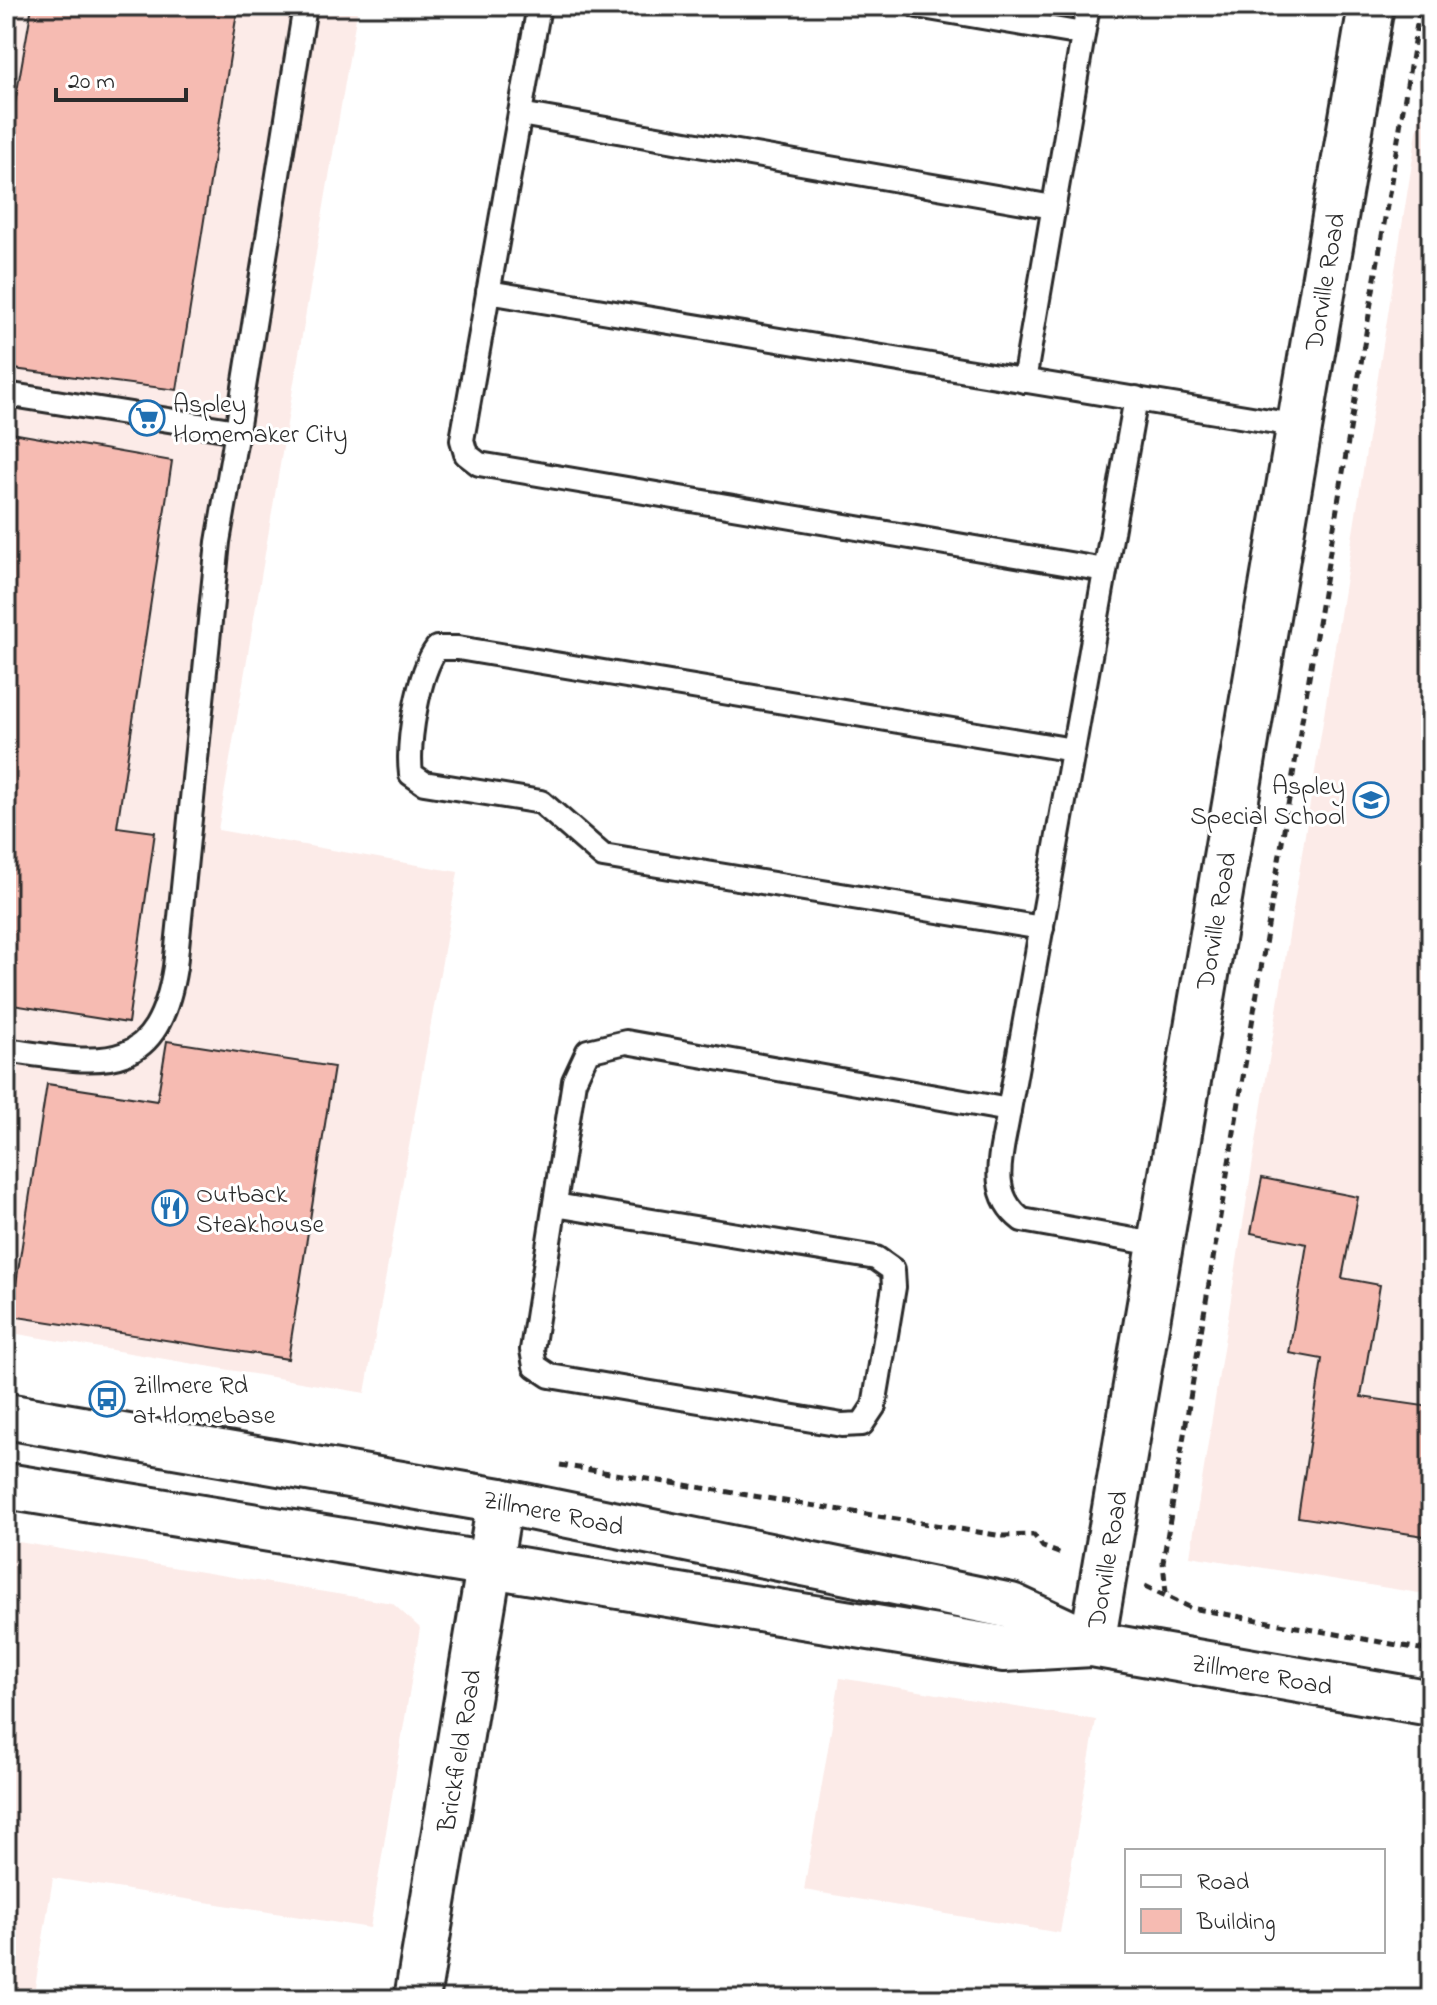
<svg xmlns="http://www.w3.org/2000/svg" width="1437" height="2005" viewBox="0 0 1437 2005" font-family="'Indie Flower',sans-serif">
  <rect width="100%" height="100%" fill="#fff"/>
  <filter id="ink" filterUnits="userSpaceOnUse"><feTurbulence type="fractalNoise" baseFrequency=".0125" numOctaves="2"/><feDisplacementMap in="SourceGraphic" scale="16" xChannelSelector="R" yChannelSelector="G"/><feConvolveMatrix kernelMatrix="1 2 1 2 8 2 1 2 1" color-interpolation-filters="sRGB"/></filter>
  <g filter="url(#ink)">
    <!-- built -->
    <g fill="#fcebe8">
      <path d="M 6,6 L 358,6 L 218,830 L 458,872 L 365,1393 L 6,1332 Z"/>
      <path d="M 1431,44 L 1431,1595 L 1190,1556 Z"/>
      <path d="M 6,1540 L 392,1603 L 420,1628 L 370,1928 L 53,1878 L 33,1999 L 6,1999 Z"/>
      <path d="M 840,1678 L 1096,1720 L 1060,1933 L 804,1890 Z"/>
    </g>
    <!-- building -->
    <g fill="#f6bbb2" stroke="#2b2b2b" stroke-width="2">
      <path d="M 32,6 L 238,6 L 177,390 L 6,368 L 6,154 Z"/>
      <path d="M 6,432 L 172,461 L 117,827 L 155,832 L 128,1023 L 6,1004 Z"/>
      <path d="M 167,1041 L 334,1067 L 288,1359 L 11,1316 L 47,1084 L 157,1101 Z"/>
      <path d="M 1262,1178 L 1358,1197 L 1342,1278 L 1380,1285 L 1361,1397 L 1431,1407 L 1431,1537 L 1298,1517 L 1322,1359 L 1289,1353 L 1307,1244 L 1251,1233 Z"/>
    </g>
    <g fill="none" stroke-linecap="round" stroke-linejoin="round">
      <defs>
        <g id="lane">
          <path d="M 539,6 L 462,440 L 466,454 L 479,464 L 1105,570"/>
          <path d="M 917,6 L 1083,34"/>
          <path d="M 520,114 L 1053,207"/>
          <path d="M 488,292 L 1300,426"/>
          <path d="M 1024,381 L 1088,6"/>
          <path d="M 6,394 L 237,431 L 305,6"/>
          <path d="M 1136,398 L 1009,1110 C 1003,1151 985,1192 1022,1220 L 1161,1245"/>
          <path d="M 1042,928 L 603,856 L 541,802 L 424,783 L 411,774 C 407,743 418,673 437,648 L 458,648 L 1073,750"/>
          <path d="M 6,1050 C 98,1063 157,1081 175,967 L 218,542 L 237,431"/>
          <path d="M 555,1205 L 876,1258 L 893,1270 L 894,1287 L 874,1406 L 862,1424 L 842,1425 L 550,1376 L 535,1366 L 532,1350 L 574,1081 L 588,1051 L 626,1042 L 1009,1110"/>
        </g>
        <g id="street">
          <path id="s1" d="M 417,1999 L 500,1501"/>
        </g>
        <g id="secondary">
          <path id="s2" d="M 6,1416 L 500,1501 L 828,1568 L 1011,1606 L 1086,1641"/>
          <path id="s3" d="M 6,1486 L 1004,1649 L 1092,1644 L 1431,1703"/>
          <path id="s4" d="M 1092,1644 L 1371,6"/>
        </g>
      </defs>
      <!-- lane casing -->
      <use href="#lane" stroke="#2b2b2b" stroke-width="28"/>
      <!-- street casing -->
      <use href="#street" stroke="#2b2b2b" stroke-width="50"/>
      <!-- secondary casing -->
      <use href="#secondary" stroke="#2b2b2b" stroke-width="50"/>
      <!-- path -->
      <g stroke="#2b2b2b" stroke-width="5" stroke-dasharray="8 6" stroke-linecap="butt">
        <path d="M 560,1465 L 1003,1536 L 1034,1535 L 1043,1547 L 1064,1555"/>
        <path d="M 1145,1586 L 1191,1608 L 1431,1651"/>
        <path d="M 1166,1593 L 1163,1562 L 1420,6"/>
      </g>
      <!-- lane -->
      <use href="#lane" stroke="#fff" stroke-width="22"/>
      <!-- street -->
      <use href="#street" stroke="#fff" stroke-width="44"/>
      <!-- secondary -->
      <use href="#secondary" stroke="#fff" stroke-width="44"/>
    </g>
  </g>
  <!-- icons -->
  <defs>
    <symbol id="supermarket-ring" viewBox="-11 -11 22 22"><circle r="9.5" fill="#fff" stroke="#1f6fb2" stroke-width="1.5"/><path d="M-6-5.5h2.5l.6 2H6L4.5 2H-2.5L-4.4-4H-6ZM-1.5 3.2a1.3 1.3 0 1 0 .1 0ZM3 3.2a1.3 1.3 0 1 0 .1 0Z" fill="#1f6fb2"/></symbol>
    <symbol id="school-ring" viewBox="-11 -11 22 22"><circle r="9.5" fill="#fff" stroke="#1f6fb2" stroke-width="1.5"/><path d="M0-5L7-2L0 1L-7-2ZM-4 1L0 2.5L4 1V4Q0 6-4 4Z" fill="#1f6fb2"/></symbol>
    <symbol id="restaurant-ring" viewBox="-11 -11 22 22"><circle r="9.5" fill="#fff" stroke="#1f6fb2" stroke-width="1.5"/><path d="M-5-6h1v4h1v-4h1v4h1v-4h1v5L-1.5 .5V6h-2V.5L-5-1ZM5-6V6H3V1.5H1.5Q1.5-4 5-6Z" fill="#1f6fb2"/></symbol>
    <symbol id="bus-ring" viewBox="-11 -11 22 22"><circle r="9.5" fill="#fff" stroke="#1f6fb2" stroke-width="1.5"/><path d="M-5-6H5V4H4V6H2V4H-2V6H-4V4H-5ZM-3.5-4V0h7V-4ZM-3.5 1.2v1.5H-2V1.2ZM2 1.2v1.5H3.5V1.2Z" fill="#1f6fb2"/></symbol>
  </defs>
  <g fill-rule="evenodd">
    <use href="#supermarket-ring" x="127" y="398" width="40" height="40"/>
    <use href="#school-ring" x="1351" y="780" width="40" height="40"/>
    <use href="#restaurant-ring" x="150" y="1188" width="40" height="40"/>
    <use href="#bus-ring" x="87" y="1379" width="40" height="40"/>
  </g>
  <g text-anchor="middle" stroke-width="6" stroke-linejoin="round" paint-order="stroke">
    <!-- street labels -->
    <g font-size="26" fill="#2b2b2b" stroke="#fff">
      <text dy="9" stroke="none"><textPath href="#s4" startOffset="1382">Dorville Road</textPath></text>
      <text dy="9" stroke="none"><textPath href="#s4" startOffset="734">Dorville Road</textPath></text>
      <text dy="9" stroke="none"><textPath href="#s2" startOffset="556">Zillmere Road</textPath></text>
      <text dy="9" stroke="none"><textPath href="#s4" startOffset="86">Dorville Road</textPath></text>
      <text dy="9" stroke="none"><textPath href="#s3" startOffset="1272">Zillmere Road</textPath></text>
      <text dy="9" stroke="none"><textPath href="#s1" startOffset="252">Brickfield Road</textPath></text>
    </g>
    <!-- poi labels -->
    <g font-size="26" fill="#2b2b2b" stroke="#fff" text-anchor="start">
      <text x="173" y="412">Aspley<tspan x="173" dy="30">Homemaker City</tspan></text>
      <text x="1345" y="794" text-anchor="end">Aspley<tspan x="1345" dy="30">Special School</tspan></text>
      <text x="196" y="1202">Outback<tspan x="196" dy="30">Steakhouse</tspan></text>
      <text x="133" y="1393">Zillmere Rd<tspan x="133" dy="30">at Homebase</tspan></text>
    </g>
  </g>
  <!-- margin -->
  <rect width="1437" height="2005" fill="none" stroke="#fff" stroke-width="32"/>
  <rect x="16" y="16" width="1405" height="1973" fill="none" stroke="#2b2b2b" stroke-width="3" filter="url(#ink)"/>
  <!-- legend -->
  <rect x="1125" y="1849" width="260" height="104" fill="#ffffff" stroke="#aaaaaa" stroke-width="2"/>
  <rect x="1141" y="1875" width="40" height="12" fill="#ffffff" stroke="#aaaaaa" stroke-width="2"/>
  <text x="1197" y="1889" font-size="24" fill="#2b2b2b">Road</text>
  <rect x="1141" y="1909" width="40" height="24" fill="#f6bbb2" stroke="#aaaaaa" stroke-width="2"/>
  <text x="1197" y="1929" font-size="24" fill="#2b2b2b">Building</text>
  <!-- scale -->
  <path d="M56 88v12h130v-12" fill="none" stroke="#2b2b2b" stroke-width="4"/>
  <text x="68" y="88" font-size="24" fill="#2b2b2b" stroke="#ffffff" stroke-width="6" paint-order="stroke">20 m</text>
</svg>
